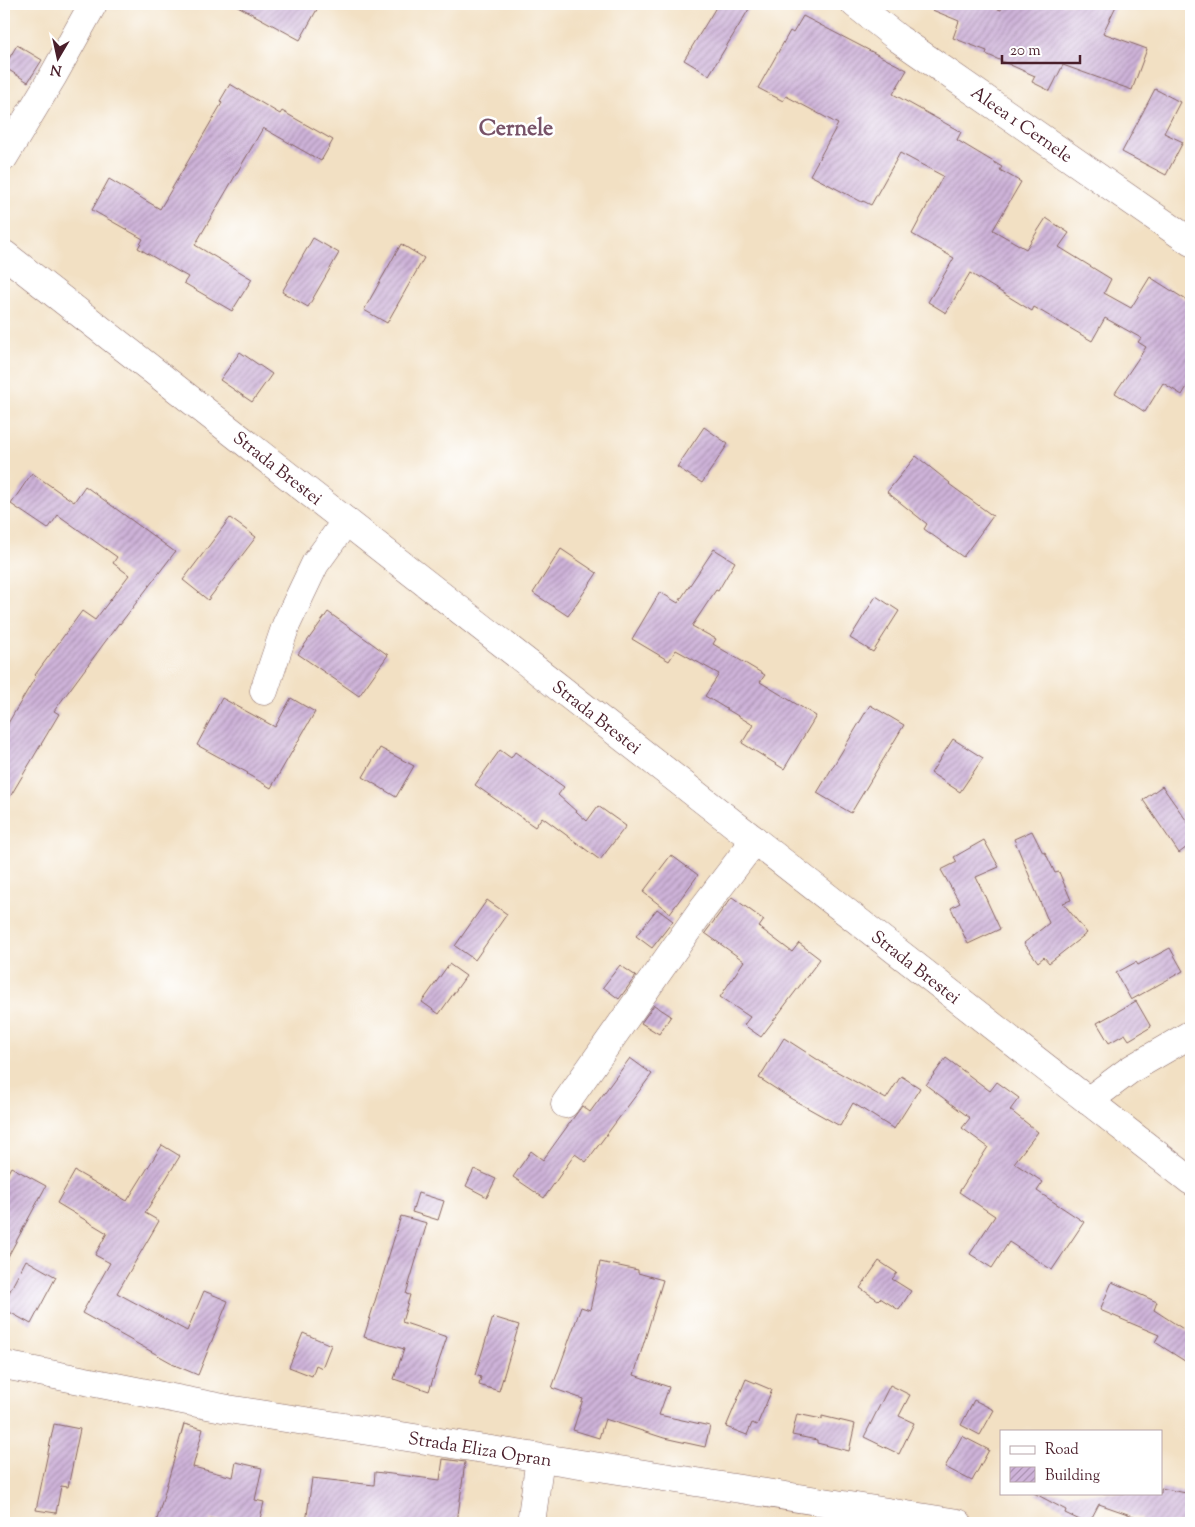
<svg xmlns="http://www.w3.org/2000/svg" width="1195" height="1527" viewBox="0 0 1195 1527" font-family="'Sorts Mill Goudy',serif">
  <defs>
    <pattern id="building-hatch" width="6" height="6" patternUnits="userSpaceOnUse" patternTransform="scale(1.25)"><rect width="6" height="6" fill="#ceb3d9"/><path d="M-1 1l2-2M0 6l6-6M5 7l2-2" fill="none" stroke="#a991b0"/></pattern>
  </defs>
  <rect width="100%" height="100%" fill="#fff"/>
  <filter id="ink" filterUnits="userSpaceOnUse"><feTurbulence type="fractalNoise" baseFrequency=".02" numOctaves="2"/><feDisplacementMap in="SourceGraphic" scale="10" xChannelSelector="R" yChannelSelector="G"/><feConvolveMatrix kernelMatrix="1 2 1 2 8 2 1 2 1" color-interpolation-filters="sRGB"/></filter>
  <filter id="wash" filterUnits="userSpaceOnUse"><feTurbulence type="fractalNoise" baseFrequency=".0096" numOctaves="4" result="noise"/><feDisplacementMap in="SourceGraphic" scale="20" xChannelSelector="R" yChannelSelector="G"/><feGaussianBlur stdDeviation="1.12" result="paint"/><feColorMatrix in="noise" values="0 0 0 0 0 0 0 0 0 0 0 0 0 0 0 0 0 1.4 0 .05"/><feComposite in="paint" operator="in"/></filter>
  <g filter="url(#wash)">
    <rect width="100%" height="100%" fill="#f2e0c3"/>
    <g id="blocks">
      <!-- building -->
      <g fill="url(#building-hatch)">
        <path d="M 234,4 L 320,4 L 300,40 Z"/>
        <path d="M 718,4 L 752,4 L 709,75 L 684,60 Z"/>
        <path d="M 918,4 L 984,4 L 1001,10 L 1004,4 L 1117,4 L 1103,33 L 1147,49 L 1132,90 L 1063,65 L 1050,91 L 1032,82 L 1035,76 L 986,54 L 987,51 L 953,38 L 959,21 Z"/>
        <path d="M 803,16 L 907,70 L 893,94 L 961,132 L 957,140 L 1002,167 L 1000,170 L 1021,182 L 993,230 L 1026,249 L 1046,218 L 1069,233 L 1059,247 L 1111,279 L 1104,293 L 1131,308 L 1150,277 L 1191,303 L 1191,380 L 1182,395 L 1163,383 L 1145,412 L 1115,393 L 1146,347 L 1138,342 L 1141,338 L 1105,318 L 1092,341 L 1034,307 L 1032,311 L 970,273 L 946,313 L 928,302 L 954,258 L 912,234 L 943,176 L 900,153 L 871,205 L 863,201 L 862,202 L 810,175 L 838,124 L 786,96 L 783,101 L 758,88 L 790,31 L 793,33 Z"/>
        <path d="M 17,45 L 42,60 L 28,82 L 4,67 Z"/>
        <path d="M 230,84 L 280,114 L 282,111 L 333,140 L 321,161 L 263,128 L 195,245 L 252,279 L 232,311 L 184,283 L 188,277 L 138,248 L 143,239 L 92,210 L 109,179 L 160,209 L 222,103 L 220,101 Z"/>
        <path d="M 1155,89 L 1180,102 L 1164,133 L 1183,142 L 1166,175 L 1122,152 Z"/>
        <path d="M 313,238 L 339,253 L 308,307 L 282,292 Z"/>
        <path d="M 401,244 L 424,258 L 387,323 L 364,310 Z"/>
        <path d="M 240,352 L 272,374 L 252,402 L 220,380 Z"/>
        <path d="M 704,427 L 728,444 L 702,483 L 677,467 Z"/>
        <path d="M 916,456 L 950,483 L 949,484 L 993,516 L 963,557 L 924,529 L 927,524 L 887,492 Z"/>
        <path d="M 32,473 L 74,502 L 85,486 L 175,552 L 120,624 L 119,623 L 54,711 L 59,714 L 4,807 L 4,730 L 36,676 L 35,675 L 82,611 L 95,620 L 129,575 L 113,563 L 117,557 L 58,515 L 48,529 L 11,504 Z"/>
        <path d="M 230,518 L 256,537 L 208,600 L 183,580 Z"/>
        <path d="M 561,549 L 597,573 L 568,616 L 533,593 Z"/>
        <path d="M 714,549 L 735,562 L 718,591 L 716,590 L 692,626 L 716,639 L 713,644 L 765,675 L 760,682 L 816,716 L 784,769 L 742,743 L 753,725 L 705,696 L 719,674 L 676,650 L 669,661 L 632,639 L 660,592 L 678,603 Z"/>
        <path d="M 876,596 L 899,611 L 873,652 L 850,638 Z"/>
        <path d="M 328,612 L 388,655 L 359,696 L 298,654 Z"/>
        <path d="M 222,698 L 275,727 L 291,698 L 315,712 L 271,788 L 247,774 L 248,773 L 197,745 Z"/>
        <path d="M 870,705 L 904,725 L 851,813 L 817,793 Z"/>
        <path d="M 953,739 L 983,758 L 960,792 L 931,773 Z"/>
        <path d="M 380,748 L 414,766 L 396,797 L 363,777 Z"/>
        <path d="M 500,750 L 511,758 L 515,752 L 564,787 L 558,795 L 587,821 L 598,806 L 626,826 L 600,860 L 542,817 L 535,827 L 475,785 Z"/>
        <path d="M 1162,786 L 1191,827 L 1191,844 L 1179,853 L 1143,800 Z"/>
        <path d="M 1032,831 L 1043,853 L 1045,852 L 1055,873 L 1059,872 L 1071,900 L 1063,903 L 1087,933 L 1049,963 L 1044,957 L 1038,962 L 1024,943 L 1049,923 L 1014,839 Z"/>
        <path d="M 984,840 L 999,867 L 976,877 L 1000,929 L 968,944 L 951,908 L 960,903 L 941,870 L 957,862 L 954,857 Z"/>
        <path d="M 671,855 L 698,875 L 670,913 L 643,892 Z"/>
        <path d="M 732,897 L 764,920 L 759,927 L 792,952 L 799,943 L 820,959 L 761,1037 L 744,1025 L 750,1017 L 720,997 L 744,961 L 705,933 Z"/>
        <path d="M 487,900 L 507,914 L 475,960 L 455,946 Z"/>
        <path d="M 657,909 L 673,921 L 652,948 L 636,936 Z"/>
        <path d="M 1170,948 L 1183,971 L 1131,1000 L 1116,973 L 1136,962 L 1138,965 Z"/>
        <path d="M 449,964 L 466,976 L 439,1014 L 422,1002 Z"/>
        <path d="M 620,965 L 636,976 L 619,999 L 603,987 Z"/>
        <path d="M 1136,1001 L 1151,1027 L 1129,1040 L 1125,1034 L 1109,1043 L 1097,1023 Z"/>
        <path d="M 654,1005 L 671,1016 L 659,1034 L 641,1023 Z"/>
        <path d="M 784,1038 L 829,1067 L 886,1099 L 901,1076 L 920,1088 L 894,1129 L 853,1103 L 840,1126 L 790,1098 L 759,1078 Z"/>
        <path d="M 630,1058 L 652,1074 L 586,1162 L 575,1154 L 544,1198 L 513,1177 L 531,1151 L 543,1160 L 582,1106 L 590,1112 Z"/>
        <path d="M 946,1058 L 990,1091 L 997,1082 L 1019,1098 L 1010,1110 L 1038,1132 L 1014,1163 L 1043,1182 L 1037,1191 L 1084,1222 L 1052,1270 L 1009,1242 L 992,1268 L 970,1254 L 995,1216 L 959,1192 L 988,1147 L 962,1128 L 970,1118 L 926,1085 Z"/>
        <path d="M 162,1145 L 180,1156 L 145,1213 L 159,1221 L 117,1293 L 187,1331 L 204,1291 L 228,1301 L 198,1375 L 172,1364 L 172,1363 L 82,1313 L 110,1263 L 95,1255 L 107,1233 L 57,1203 L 75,1171 L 127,1201 Z"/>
        <path d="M 11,1167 L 46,1186 L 4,1264 L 4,1180 Z"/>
        <path d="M 474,1169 L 496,1179 L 487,1197 L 466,1186 Z"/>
        <path d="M 418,1193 L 444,1201 L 438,1220 L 412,1212 Z"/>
        <path d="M 401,1216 L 427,1223 L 406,1294 L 410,1295 L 402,1322 L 447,1337 L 429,1391 L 394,1379 L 404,1349 L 364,1337 Z"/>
        <path d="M 26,1260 L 56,1277 L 31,1324 L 4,1309 L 4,1302 Z"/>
        <path d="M 879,1261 L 897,1273 L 892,1279 L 911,1291 L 899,1310 L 880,1298 L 878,1300 L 860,1288 Z"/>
        <path d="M 600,1262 L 638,1270 L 638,1273 L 663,1280 L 634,1375 L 669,1387 L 659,1415 L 710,1426 L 705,1447 L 664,1438 L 605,1419 L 599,1438 L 573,1430 L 583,1399 L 552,1388 L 581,1307 L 590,1310 Z"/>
        <path d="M 1112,1282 L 1157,1302 L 1154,1310 L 1191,1334 L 1191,1365 L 1155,1342 L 1159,1335 L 1100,1310 Z"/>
        <path d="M 493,1317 L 519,1325 L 499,1391 L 479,1385 L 481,1377 L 475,1375 Z"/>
        <path d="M 303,1333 L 331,1345 L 322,1368 L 316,1365 L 312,1376 L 289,1367 Z"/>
        <path d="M 746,1379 L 772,1390 L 757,1425 L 752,1423 L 747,1435 L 726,1427 Z"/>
        <path d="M 890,1385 L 910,1395 L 899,1416 L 914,1423 L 899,1454 L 864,1437 Z"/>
        <path d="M 974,1400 L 994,1410 L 980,1435 L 961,1425 Z"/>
        <path d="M 797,1414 L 822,1419 L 822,1416 L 855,1424 L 849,1451 L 817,1443 L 817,1440 L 792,1435 Z"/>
        <path d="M 54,1424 L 80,1429 L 68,1487 L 61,1486 L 56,1513 L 36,1510 Z"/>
        <path d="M 184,1424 L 203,1429 L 193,1467 L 233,1477 L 236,1462 L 262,1468 L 255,1500 L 264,1502 L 259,1523 L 234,1523 L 211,1519 L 210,1523 L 156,1523 Z"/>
        <path d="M 962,1436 L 989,1450 L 972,1481 L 945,1467 Z"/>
        <path d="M 443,1459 L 465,1462 L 457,1523 L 306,1523 L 312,1478 L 374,1485 L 375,1472 L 440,1480 Z"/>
        <path d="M 1161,1488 L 1191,1494 L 1191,1505 L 1187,1523 L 1141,1523 L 1142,1519 L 1099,1504 L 1089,1523 L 1086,1523 L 1065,1513 L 1066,1510 L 1034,1493 L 1161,1493 Z"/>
      </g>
    </g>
  </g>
  <g filter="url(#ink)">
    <use href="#blocks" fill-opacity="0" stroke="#856360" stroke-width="1"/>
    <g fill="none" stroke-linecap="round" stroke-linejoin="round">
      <defs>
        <g id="street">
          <path d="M 855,4 L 899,39 L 1191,242"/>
          <path d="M 4,157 L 53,76 L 93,4"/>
          <path d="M 264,691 L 286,625 L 315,564 L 346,521"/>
          <path d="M 1088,1101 L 1131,1069 L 1191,1034"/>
          <path d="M 565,1104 L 701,911 L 755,840"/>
          <path d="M 4,1365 L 228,1409 L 958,1523"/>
          <path d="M 531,1523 L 540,1458"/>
        </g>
        <path id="secondary" d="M 4,254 L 1191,1181"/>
      </defs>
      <!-- street casing -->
      <use href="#street" stroke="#856360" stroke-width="29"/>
      <!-- secondary casing -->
      <use href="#secondary" stroke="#856360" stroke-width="29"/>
      <!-- street -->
      <use href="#street" stroke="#fff" stroke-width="28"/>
      <!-- secondary -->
      <use href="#secondary" stroke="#fff" stroke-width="28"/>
    </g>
  </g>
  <g text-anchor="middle" stroke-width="5" stroke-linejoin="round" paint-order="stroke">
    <!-- street labels -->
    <g font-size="18" fill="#4a1f2b" stroke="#fff">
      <text transform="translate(1022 124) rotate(35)" y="6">Aleea 1 Cernele</text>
      <text transform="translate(278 468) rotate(38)" y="6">Strada Brestei</text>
      <text transform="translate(597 717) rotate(38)" y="6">Strada Brestei</text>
      <text transform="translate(916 967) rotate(38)" y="6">Strada Brestei</text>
      <text transform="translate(480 1449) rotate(9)" y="6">Strada Eliza Opran</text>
    </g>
    <!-- district labels -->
    <g font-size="22" font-weight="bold" fill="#785368" stroke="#fff">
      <text x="516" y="135">Cernele</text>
    </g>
  </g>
  <!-- margin -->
  <rect width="1195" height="1527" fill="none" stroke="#fff" stroke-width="20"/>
  <!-- legend -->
  <rect x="1000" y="1430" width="162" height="65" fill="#ffffff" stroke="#b7a5aa"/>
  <rect x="1010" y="1446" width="25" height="8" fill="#ffffff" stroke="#b7a5aa"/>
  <text x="1045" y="1454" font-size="15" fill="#4a1f2b">Road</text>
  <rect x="1010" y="1467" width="25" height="15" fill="url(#building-hatch)" stroke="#b7a5aa"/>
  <text x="1045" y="1480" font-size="15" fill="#4a1f2b">Building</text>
  <!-- north arrow -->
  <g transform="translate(58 58) rotate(189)" stroke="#ffffff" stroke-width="4" paint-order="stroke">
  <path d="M0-4L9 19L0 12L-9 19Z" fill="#4a1f2b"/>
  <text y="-8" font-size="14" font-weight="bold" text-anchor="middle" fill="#4a1f2b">N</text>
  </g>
  <!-- scale -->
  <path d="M1002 55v8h78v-8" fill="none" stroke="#4a1f2b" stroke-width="2.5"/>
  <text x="1010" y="55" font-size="15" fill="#4a1f2b" stroke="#ffffff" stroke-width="4" paint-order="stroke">20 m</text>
</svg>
